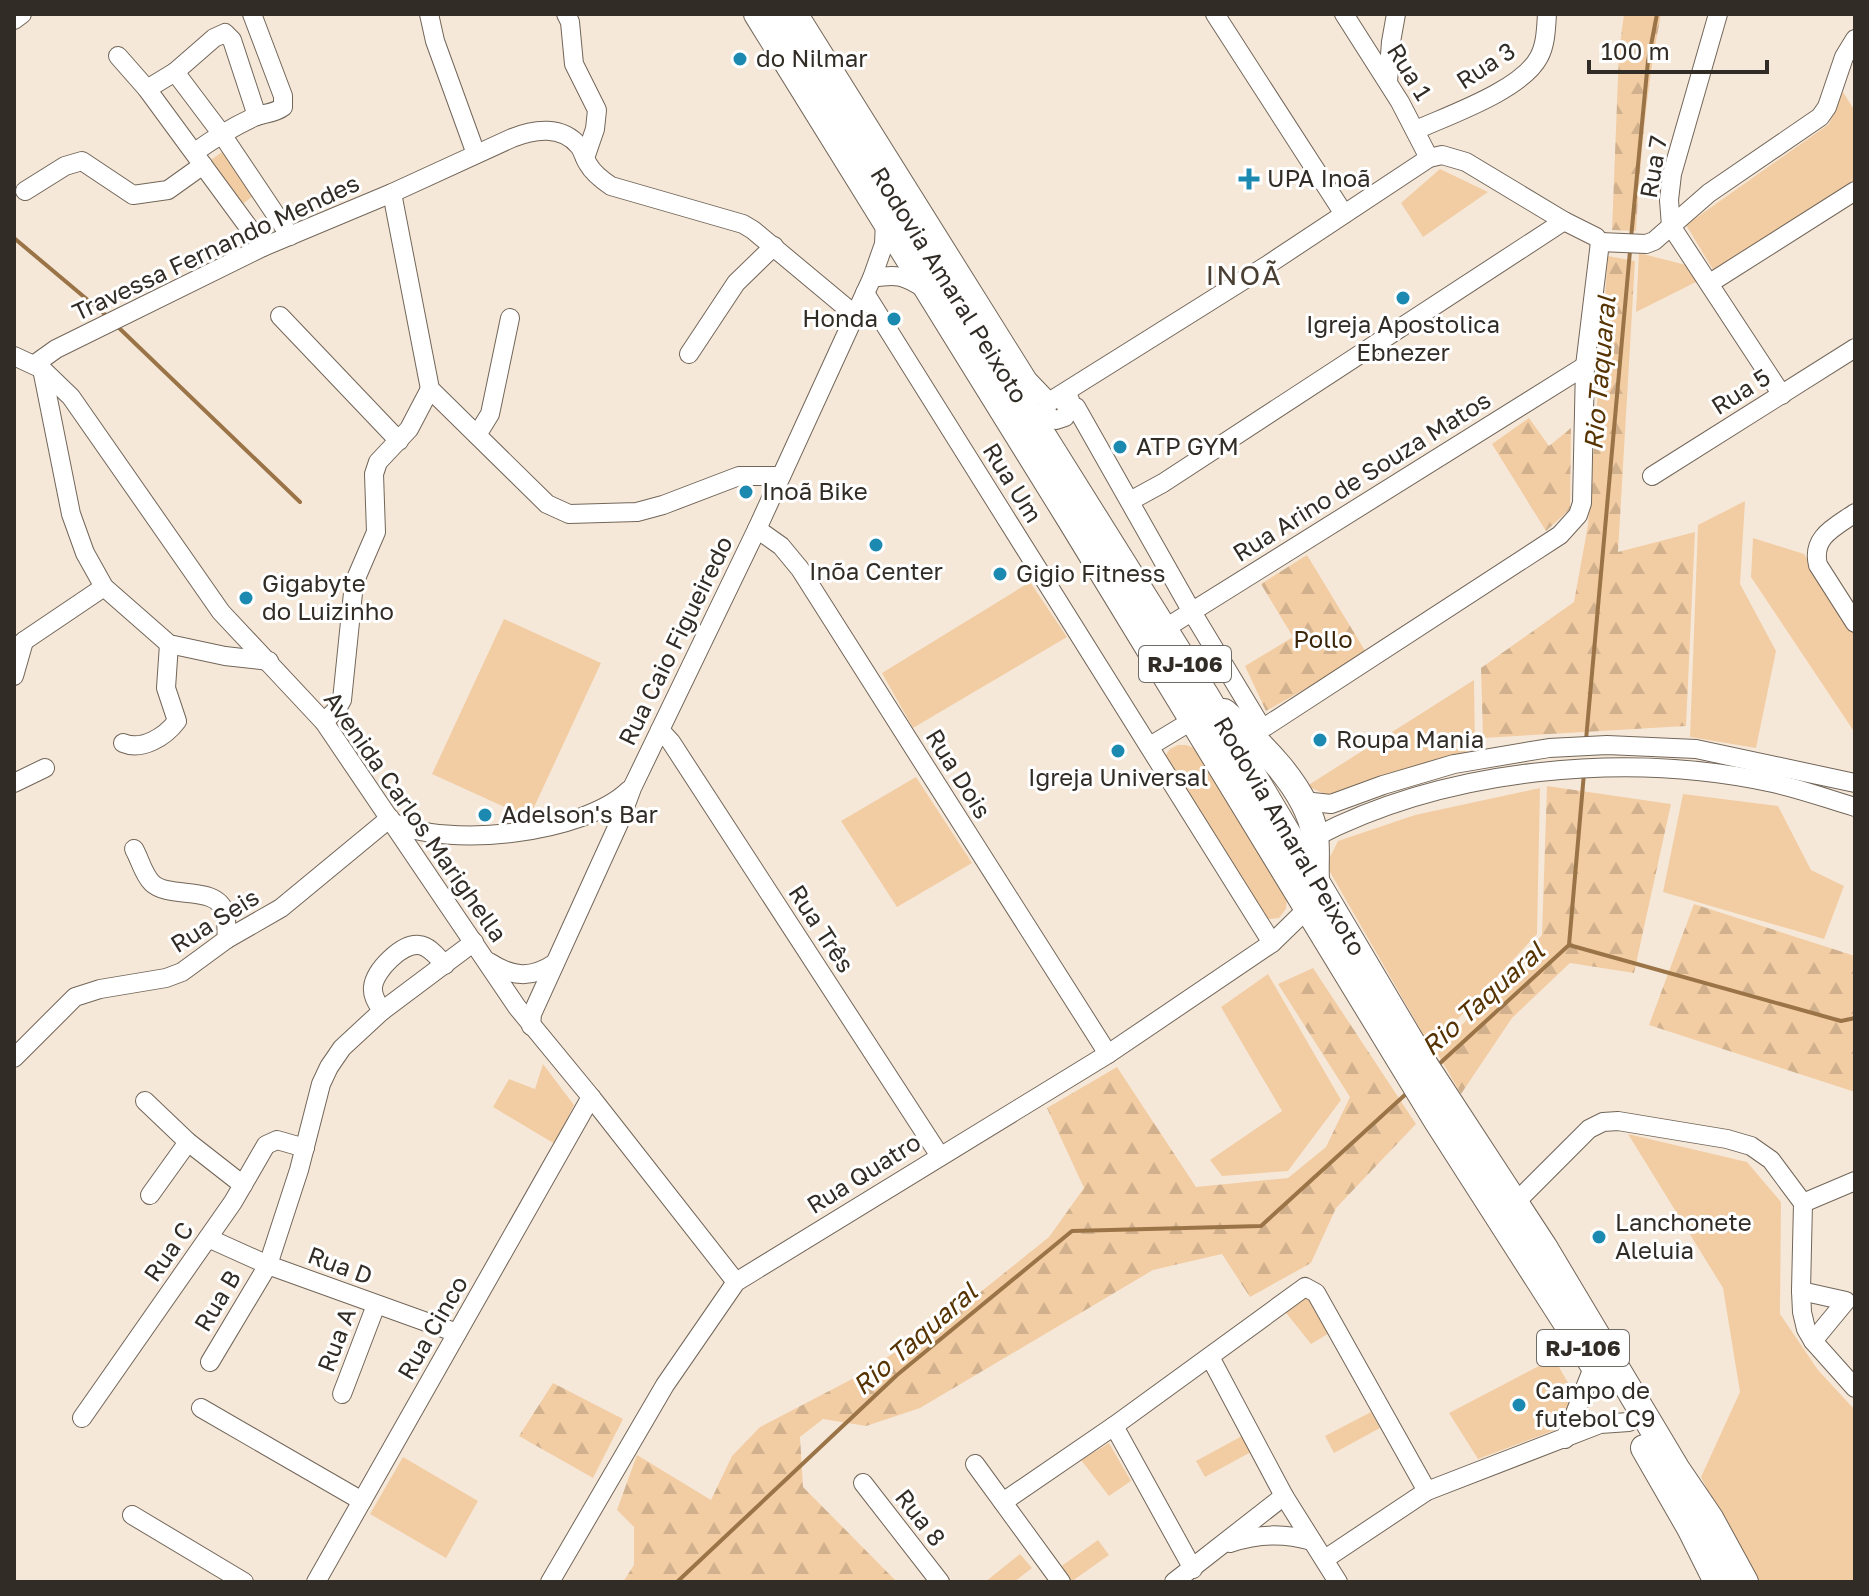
<svg xmlns="http://www.w3.org/2000/svg" width="1869" height="1596" viewBox="0 0 1869 1596" font-family="'Golos Text',sans-serif">
  <defs>
    <pattern id="forest-firs" width="22" height="20" patternUnits="userSpaceOnUse" patternTransform="scale(2)"><rect width="22" height="20" fill="#f2cda4"/><path d="M5 1l3.5 6h-7zM16 11l3.5 6h-7z" fill="#d0b08d"/></pattern>
  </defs>
  <rect width="100%" height="100%" fill="#f6e8d9"/>
  <!-- green -->
  <g fill="#f2cda4">
    <path d="M 1843,92 L 1855,111 L 1855,182 L 1714,271 L 1686,225 L 1829,124 Z"/>
    <path d="M 229,147 L 261,190 L 240,206 L 208,162 Z"/>
    <path d="M 1440,169 L 1488,192 L 1423,237 L 1401,203 Z"/>
    <path d="M 1639,253 L 1686,265 L 1698,281 L 1636,312 Z"/>
    <path d="M 1745,501 L 1740,584 L 1776,651 L 1756,748 L 1690,737 L 1698,525 Z"/>
    <path d="M 1753,538 L 1804,554 L 1855,635 L 1855,733 L 1751,577 Z"/>
    <path d="M 1030,582 L 1067,637 L 913,728 L 882,673 Z"/>
    <path d="M 504,619 L 601,663 L 529,818 L 432,774 Z"/>
    <path d="M 1474,680 L 1475,749 L 1329,796 L 1307,786 Z"/>
    <path d="M 1178,745 L 1186,745 L 1197,749 L 1287,896 L 1286,909 L 1279,918 L 1270,919 L 1257,915 L 1165,756 L 1170,749 Z"/>
    <path d="M 916,777 L 972,863 L 897,907 L 841,821 Z"/>
    <path d="M 1540,788 L 1537,934 L 1431,1048 L 1326,865 L 1338,841 L 1415,815 Z"/>
    <path d="M 1683,794 L 1778,806 L 1811,870 L 1844,886 L 1824,939 L 1663,892 Z"/>
    <path d="M 1268,974 L 1341,1100 L 1288,1171 L 1222,1176 L 1210,1160 L 1282,1111 L 1221,1007 Z"/>
    <path d="M 543,1064 L 574,1105 L 555,1144 L 493,1107 L 509,1079 L 535,1089 Z"/>
    <path d="M 1628,1134 L 1747,1162 L 1781,1202 L 1780,1314 L 1818,1370 L 1855,1410 L 1855,1582 L 1754,1582 L 1701,1477 L 1740,1392 L 1723,1288 Z"/>
    <path d="M 1308,1296 L 1331,1332 L 1311,1344 L 1283,1309 Z"/>
    <path d="M 1554,1358 L 1576,1397 L 1563,1427 L 1478,1459 L 1449,1413 Z"/>
    <path d="M 1371,1412 L 1380,1428 L 1334,1453 L 1325,1436 Z"/>
    <path d="M 1242,1436 L 1251,1452 L 1205,1477 L 1196,1461 Z"/>
    <path d="M 1109,1443 L 1131,1481 L 1109,1496 L 1081,1460 Z"/>
    <path d="M 403,1457 L 478,1501 L 446,1558 L 370,1514 Z"/>
    <path d="M 1098,1540 L 1109,1555 L 1071,1582 L 1064,1582 L 1056,1570 Z"/>
    <path d="M 1020,1554 L 1032,1568 L 1014,1582 L 985,1582 Z"/>
  </g>
  <!-- forest -->
  <g fill="url(#forest-firs)">
    <path d="M 1624,14 L 1661,14 C 1647,85 1640,158 1636,231 L 1612,230 L 1619,52 Z"/>
    <path d="M 1608,256 L 1635,261 L 1618,552 L 1695,532 L 1686,726 L 1483,738 L 1481,668 L 1574,602 L 1588,525 Z"/>
    <path d="M 1529,418 L 1549,446 L 1571,428 L 1570,509 L 1546,531 L 1492,444 Z"/>
    <path d="M 1307,555 L 1367,654 L 1266,711 L 1245,666 L 1293,637 L 1261,584 Z"/>
    <path d="M 1547,786 L 1671,804 L 1634,973 L 1570,963 L 1512,1018 L 1461,1094 L 1437,1053 L 1542,935 Z"/>
    <path d="M 1694,904 L 1855,956 L 1855,1092 L 1649,1025 Z"/>
    <path d="M 1313,968 L 1416,1124 L 1336,1208 L 1311,1263 L 1250,1297 L 1222,1254 L 1153,1270 L 920,1408 L 866,1426 L 823,1419 L 800,1437 L 803,1487 L 897,1582 L 623,1582 L 634,1565 L 634,1527 L 617,1510 L 637,1455 L 711,1500 L 732,1456 L 760,1427 L 854,1378 L 942,1323 L 1049,1237 L 1084,1188 L 1047,1108 L 1117,1067 L 1196,1187 L 1288,1178 L 1326,1147 L 1350,1097 L 1278,984 Z"/>
    <path d="M 553,1383 L 623,1419 L 593,1478 L 519,1436 Z"/>
  </g>
  <g fill="none" stroke-linecap="round" stroke-linejoin="round">
    <!-- stream -->
    <g stroke="#9a7447" stroke-width="4">
      <path d="M 14,238 L 108,317"/>
      <path d="M 1631,238 L 1648,61 L 1657,14"/>
      <path d="M 117,326 L 300,502"/>
      <path d="M 1586,740 L 1630,251"/>
      <path d="M 1569,945 L 1841,1021 L 1855,1018"/>
      <path d="M 1438,1065 L 1569,945 L 1584,773"/>
      <path d="M 677,1582 L 897,1375 L 1072,1231 L 1261,1226 L 1407,1093"/>
    </g>
    <defs>
      <g id="minor">
        <path d="M 429,14 L 435,41 L 476,154"/>
        <path d="M 566,14 L 570,22 L 574,64 L 597,110 L 595,129 L 585,158"/>
        <path d="M 799,14 L 1028,380 L 1049,402"/>
        <path d="M 1215,14 L 1344,214"/>
        <path d="M 1344,14 L 1400,102 L 1429,158"/>
        <path d="M 1718,14 L 1672,174 L 1669,200 L 1671,226 L 1782,395"/>
        <path d="M 14,20 L 22,14"/>
        <path d="M 118,56 L 147,89 L 263,247"/>
        <path d="M 175,72 L 221,133 L 290,236"/>
        <path d="M 1388,82 L 1391,42 L 1396,14"/>
        <path d="M 147,89 L 175,72 L 214,38 L 225,33 L 232,40 L 257,116"/>
        <path d="M 1416,130 C 1449,115 1522,90 1539,57 C 1546,44 1546,28 1547,14"/>
        <path d="M 195,152 C 213,139 231,128 252,118 C 262,113 274,114 283,107 L 283,96 L 252,14"/>
        <path d="M 25,191 L 65,166 L 82,161 L 133,195 L 168,190 L 203,165"/>
        <path d="M 392,193 L 430,389 L 547,504 L 569,514 L 637,512 L 663,505 L 739,476 L 781,476"/>
        <path d="M 1600,242 L 1646,244 L 1654,241 L 1709,193 L 1820,117 L 1827,107 L 1844,57 L 1855,39"/>
        <path d="M 872,278 C 897,274 903,275 925,289"/>
        <path d="M 1710,283 L 1855,191"/>
        <path d="M 865,293 L 1272,943"/>
        <path d="M 280,316 L 399,441"/>
        <path d="M 689,354 L 736,283 L 774,246"/>
        <path d="M 14,356 L 42,369 L 71,397 L 221,612 L 324,722 L 517,1007 L 591,1097 L 736,1282"/>
        <path d="M 35,364 L 56,349 L 263,247 L 392,193 L 512,138 C 534,129 562,125 579,146 C 583,151 584,158 588,164 C 593,173 602,180 611,186 L 743,224 L 753,230 L 855,315"/>
        <path d="M 42,369 L 71,514 L 85,553 L 104,587 L 169,644 L 225,656 L 269,661"/>
        <path d="M 1058,399 L 1066,403 L 1067,412 L 1065,417 L 1056,420 C 1047,417 1044,411 1049,402 L 1266,266 L 1429,158 L 1442,155 L 1466,162 L 1564,221 L 1596,237 L 1600,242"/>
        <path d="M 1070,400 L 1066,403 L 1076,407 L 1192,612 L 1262,728"/>
        <path d="M 477,435 L 490,414 L 510,318"/>
        <path d="M 1652,476 L 1855,348"/>
        <path d="M 1130,501 L 1163,483 L 1564,221"/>
        <path d="M 1855,513 C 1835,527 1811,537 1818,565 L 1855,623"/>
        <path d="M 757,529 L 781,546 L 800,569 L 1108,1054"/>
        <path d="M 1164,629 L 1585,366"/>
        <path d="M 24,641 L 104,587"/>
        <path d="M 14,676 L 24,641"/>
        <path d="M 324,722 L 337,709 L 342,700 L 354,583 L 376,532 L 374,474 L 378,462 L 409,429 L 430,389"/>
        <path d="M 660,730 L 671,742 L 940,1156"/>
        <path d="M 1251,736 L 1560,535 L 1578,515 L 1582,503 L 1585,366 L 1600,242"/>
        <path d="M 123,743 C 142,751 165,737 177,721 L 166,688 L 169,644"/>
        <path d="M 1150,746 L 1193,720"/>
        <path d="M 14,783 L 45,768"/>
        <path d="M 1303,801 L 1331,804 L 1383,785 L 1454,764 L 1549,748 L 1607,745 L 1696,749 L 1855,783"/>
        <path d="M 392,822 C 448,849 584,834 629,790"/>
        <path d="M 1315,837 C 1448,768 1627,751 1773,783 C 1801,789 1828,799 1855,807"/>
        <path d="M 134,849 C 140,859 143,874 152,883 C 170,900 217,884 225,913 C 227,921 226,931 227,939"/>
        <path d="M 489,962 C 512,977 531,979 555,963"/>
        <path d="M 382,1011 C 377,1003 372,996 373,987 C 375,970 402,943 419,945 C 430,946 438,958 445,965"/>
        <path d="M 531,1026 L 532,1014 L 619,823 L 632,788 L 757,529 L 872,278 L 884,244 L 885,221"/>
        <path d="M 14,1058 L 75,997 L 100,989 L 166,978 L 182,972 L 227,939 L 281,908 L 390,818"/>
        <path d="M 145,1101 L 188,1142 L 243,1185"/>
        <path d="M 150,1195 L 188,1142"/>
        <path d="M 1515,1203 L 1589,1129 L 1603,1122 L 1618,1121 L 1727,1139 L 1751,1146 L 1771,1160 L 1803,1203 L 1801,1291 L 1802,1312 L 1806,1329 L 1813,1341 L 1855,1388"/>
        <path d="M 1803,1203 L 1855,1181"/>
        <path d="M 208,1238 L 268,1265 L 457,1333"/>
        <path d="M 1801,1291 L 1846,1301 L 1813,1341"/>
        <path d="M 1210,1357 L 1284,1496 L 1338,1582"/>
        <path d="M 210,1362 L 268,1265 L 299,1170 L 321,1084 L 329,1067 L 342,1048 L 382,1011 L 474,942"/>
        <path d="M 342,1394 L 376,1305"/>
        <path d="M 201,1408 L 362,1501"/>
        <path d="M 82,1418 L 233,1202 L 266,1145 L 277,1140 L 305,1148"/>
        <path d="M 1114,1426 L 1193,1569"/>
        <path d="M 1565,1439 L 1594,1365"/>
        <path d="M 975,1464 L 1061,1582"/>
        <path d="M 863,1483 L 940,1582"/>
        <path d="M 1003,1502 L 1114,1426 L 1305,1287 L 1316,1293 L 1427,1491"/>
        <path d="M 132,1515 L 244,1582"/>
        <path d="M 1230,1543 C 1256,1534 1285,1533 1312,1541"/>
        <path d="M 1325,1559 L 1427,1491 L 1600,1424 L 1629,1422"/>
        <path d="M 316,1582 L 591,1097"/>
        <path d="M 550,1582 L 665,1385 L 736,1282 L 1108,1054 L 1272,943 L 1308,908"/>
        <path d="M 1174,1582 L 1284,1496"/>
      </g>
      <g id="highway">
        <path d="M 757,14 L 1070,519 L 1437,1121 L 1601,1377"/>
        <path id="s1" d="M 779,14 L 1206,696 L 1425,1065 L 1544,1247 L 1676,1468 L 1710,1518 L 1745,1582"/>
        <path d="M 1224,712 C 1258,741 1308,788 1315,836 C 1317,850 1315,865 1316,880"/>
        <path d="M 1644,1448 L 1690,1528 L 1717,1582"/>
      </g>
    </defs>
    <!-- minor casing -->
    <use href="#minor" stroke="#726659" stroke-width="20"/>
    <!-- highway casing -->
    <use href="#highway" stroke="#726659" stroke-width="28"/>
    <!-- minor -->
    <use href="#minor" stroke="#fff" stroke-width="18"/>
    <!-- highway -->
    <use href="#highway" stroke="#fff" stroke-width="26"/>
  </g>
  <!-- markers -->
  <g fill="#1c8ab0" stroke="#fff" stroke-width="3">
    <circle cx="740" cy="59" r="8"/>
    <path d="M1245 167h8v8h8v8h-8v8h-8v-8h-8v-8h8z"/>
    <circle cx="1403" cy="298" r="8"/>
    <circle cx="894" cy="319" r="8"/>
    <circle cx="1120" cy="447" r="8"/>
    <circle cx="746" cy="492" r="8"/>
    <circle cx="876" cy="545" r="8"/>
    <circle cx="1000" cy="574" r="8"/>
    <circle cx="246" cy="598" r="8"/>
    <circle cx="1320" cy="740" r="8"/>
    <circle cx="1118" cy="751" r="8"/>
    <circle cx="485" cy="815" r="8"/>
    <circle cx="1599" cy="1237" r="8"/>
    <circle cx="1519" cy="1405" r="8"/>
  </g>
  <g text-anchor="middle" stroke-width="6" stroke-linejoin="round" paint-order="stroke">
    <!-- shield labels -->
    <g fill="#fff" stroke="#6f6b67" stroke-width="2">
      <rect x="1139" y="646" width="92" height="36" rx="6"/>
      <rect x="1537" y="1330" width="92" height="36" rx="6"/>
    </g>
    <g font-size="22" font-weight="bold" fill="#312c26">
      <text x="1185" y="672">RJ-106</text>
      <text x="1583" y="1356">RJ-106</text>
    </g>
    <!-- poi labels -->
    <g font-size="24" fill="#312c26" stroke="#fff" text-anchor="start">
      <text x="756" y="67">do Nilmar</text>
      <text x="1267" y="187">UPA Inoã</text>
      <text x="878" y="327" text-anchor="end">Honda</text>
      <text x="1403" y="333" text-anchor="middle">Igreja Apostolica<tspan x="1403" dy="28">Ebnezer</tspan></text>
      <text x="1136" y="455">ATP GYM</text>
      <text x="762" y="500">Inoã Bike</text>
      <text x="876" y="580" text-anchor="middle">Inõa Center</text>
      <text x="1016" y="582">Gigio Fitness</text>
      <text x="262" y="592">Gigabyte<tspan x="262" dy="28">do Luizinho</tspan></text>
      <text x="1336" y="748">Roupa Mania</text>
      <text x="1118" y="786" text-anchor="middle">Igreja Universal</text>
      <text x="501" y="823">Adelson's Bar</text>
      <text x="1615" y="1231">Lanchonete<tspan x="1615" dy="28">Aleluia</tspan></text>
      <text x="1535" y="1399">Campo de<tspan x="1535" dy="28">futebol C9</tspan></text>
    </g>
    <!-- street labels -->
    <g font-size="24" fill="#312c26" stroke="#fff">
      <text transform="translate(1486 66) rotate(-33)" y="8">Rua 3</text>
      <text transform="translate(1409 72) rotate(58)" y="8">Rua 1</text>
      <text transform="translate(1654 167) rotate(-80)" y="8">Rua 7</text>
      <text transform="translate(216 248) rotate(-25)" y="8">Travessa Fernando Mendes</text>
      <text dy="8" stroke="none"><textPath href="#s1" startOffset="320">Rodovia Amaral Peixoto</textPath></text>
      <text transform="translate(1741 392) rotate(-32)" y="8">Rua 5</text>
      <text transform="translate(1362 477) rotate(-32)" y="8">Rua Arino de Souza Matos</text>
      <text transform="translate(1012 483) rotate(58)" y="8">Rua Um</text>
      <text transform="translate(676 641) rotate(-64)" y="8">Rua Caio Figueiredo</text>
      <text transform="translate(958 774) rotate(58)" y="8">Rua Dois</text>
      <text transform="translate(415 817) rotate(55)" y="8">Avenida Carlos Marighella</text>
      <text dy="8" stroke="none"><textPath href="#s1" startOffset="968">Rodovia Amaral Peixoto</textPath></text>
      <text transform="translate(215 921) rotate(-32)" y="8">Rua Seis</text>
      <text transform="translate(821 929) rotate(57)" y="8">Rua Três</text>
      <text transform="translate(864 1174) rotate(-32)" y="8">Rua Quatro</text>
      <text transform="translate(169 1252) rotate(-55)" y="8">Rua C</text>
      <text transform="translate(340 1266) rotate(20)" y="8">Rua D</text>
      <text transform="translate(218 1301) rotate(-59)" y="8">Rua B</text>
      <text transform="translate(433 1328) rotate(-60)" y="8">Rua Cinco</text>
      <text transform="translate(337 1340) rotate(-69)" y="8">Rua A</text>
      <text transform="translate(920 1518) rotate(52)" y="8">Rua 8</text>
    </g>
    <!-- park labels -->
    <g font-size="24" fill="#3c2609" stroke="#fff">
      <text x="1323" y="648">Pollo</text>
    </g>
    <!-- water labels -->
    <g font-size="26" font-style="italic" fill="#563300" stroke="#fff">
      <text transform="translate(1600 373) rotate(-85)" y="9">Rio Taquaral</text>
      <text transform="translate(1483 999) rotate(-42)" y="9">Rio Taquaral</text>
      <text transform="translate(915 1339) rotate(-41)" y="9">Rio Taquaral</text>
    </g>
    <!-- quarter labels -->
    <g font-size="28" letter-spacing="2" fill="#4a3f33" stroke="#fff">
      <text x="1244" y="285">INOÃ</text>
    </g>
  </g>
  <!-- border -->
  <rect width="1869" height="1596" fill="none" stroke="#312c26" stroke-width="32"/>
  <!-- scale -->
  <path d="M1589 60v12h178v-12" fill="none" stroke="#312c26" stroke-width="4"/>
  <text x="1601" y="60" font-size="24" fill="#312c26" stroke="#ffffff" stroke-width="6" paint-order="stroke">100 m</text>
</svg>
